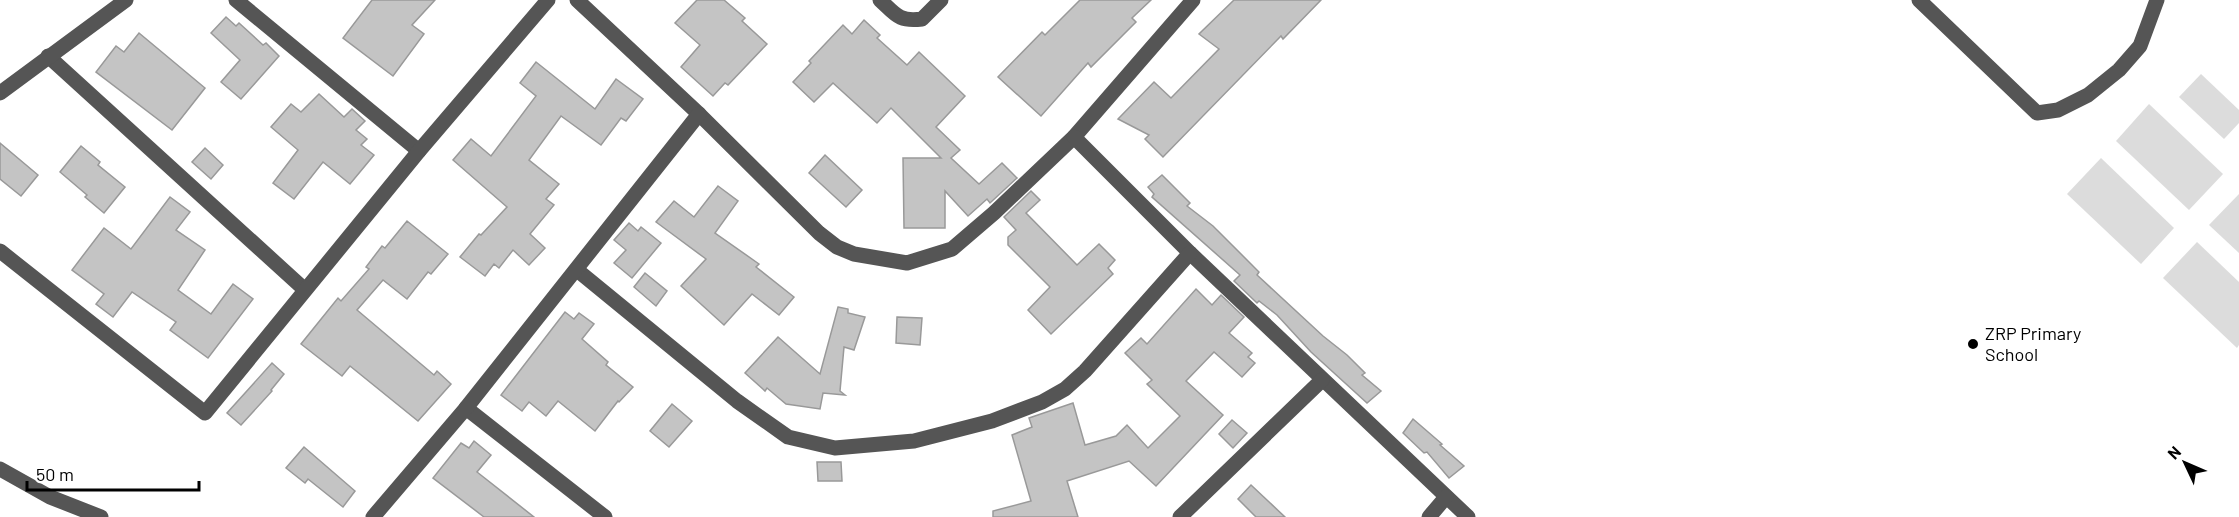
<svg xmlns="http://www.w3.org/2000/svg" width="2239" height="517" viewBox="0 0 2239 517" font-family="Barlow,sans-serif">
  <rect width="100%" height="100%" fill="#fff"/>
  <!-- green -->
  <g fill="#dcdcdc">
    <path d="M 2201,74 L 2239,110 L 2239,123 L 2224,139 L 2179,97 Z"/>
    <path d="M 2149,104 L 2223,174 L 2189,210 L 2116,141 Z"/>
    <path d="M 2101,158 L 2174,228 L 2141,264 L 2067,194 Z"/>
    <path d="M 2239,194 L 2239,253 L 2209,225 Z"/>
    <path d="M 2197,242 L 2239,282 L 2239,345 L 2237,348 L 2163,278 Z"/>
  </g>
  <!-- building -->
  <g fill="#c4c4c4" stroke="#999" stroke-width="1.5">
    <path d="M 372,0 L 435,0 L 412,25 L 424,34 L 393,76 L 343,38 Z"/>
    <path d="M 697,0 L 724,0 L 745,18 L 742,21 L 767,44 L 728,85 L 725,83 L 713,96 L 681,67 L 700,45 L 675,23 Z"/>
    <path d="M 1080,0 L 1151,0 L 1132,18 L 1136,22 L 1091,67 L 1088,63 L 1041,116 L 998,77 L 1042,32 L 1045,35 Z"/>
    <path d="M 1234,0 L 1321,0 L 1283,39 L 1281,36 L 1163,157 L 1145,139 L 1149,135 L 1118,119 L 1154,82 L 1171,98 L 1219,49 L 1199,34 Z"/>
    <path d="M 226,17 L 236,26 L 239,23 L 263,45 L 266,43 L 279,56 L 241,99 L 221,82 L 240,60 L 211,33 Z"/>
    <path d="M 864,20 L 880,35 L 877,38 L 907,65 L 919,52 L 965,96 L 936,127 L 960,150 L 951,158 L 979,184 L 1002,163 L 1017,178 L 990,203 L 987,199 L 968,216 L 945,191 L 945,228 L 904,228 L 903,158 L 941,158 L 891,108 L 877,123 L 833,83 L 814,102 L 793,82 L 811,63 L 809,61 L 843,25 L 852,34 Z"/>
    <path d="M 139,33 L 205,88 L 172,130 L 96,72 L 116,46 L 124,52 Z"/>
    <path d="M 536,62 L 595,109 L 616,79 L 643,99 L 626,121 L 621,118 L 601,145 L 561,116 L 529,160 L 559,184 L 546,199 L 554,205 L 530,234 L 545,248 L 529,265 L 513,250 L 499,268 L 494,264 L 485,276 L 460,257 L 479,234 L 481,235 L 507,207 L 453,160 L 471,139 L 491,156 L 536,96 L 520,83 Z"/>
    <path d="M 319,94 L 344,117 L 352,109 L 365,121 L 356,130 L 367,139 L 361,145 L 374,155 L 350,184 L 323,162 L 294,199 L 273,183 L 298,150 L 271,127 L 291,104 L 301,112 Z"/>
    <path d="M 0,143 L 38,175 L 21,196 L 0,179 Z"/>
    <path d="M 81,146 L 100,162 L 98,165 L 125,187 L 104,213 L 85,197 L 87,195 L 60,172 Z"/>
    <path d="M 205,148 L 223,165 L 211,179 L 192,162 Z"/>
    <path d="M 825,155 L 862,190 L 846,207 L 809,173 Z"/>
    <path d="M 1162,175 L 1190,203 L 1187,206 L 1213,226 L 1259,272 L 1257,275 L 1323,336 L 1347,355 L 1365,373 L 1362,375 L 1381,391 L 1367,403 L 1311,352 L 1277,315 L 1259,301 L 1257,303 L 1234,281 L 1240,275 L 1152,197 L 1154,194 L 1148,187 Z"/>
    <path d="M 718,186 L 738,201 L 715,233 L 759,264 L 756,267 L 794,297 L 779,315 L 752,294 L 724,325 L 681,286 L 706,259 L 656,222 L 674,201 L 694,217 Z"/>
    <path d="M 1031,191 L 1040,200 L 1026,213 L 1077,265 L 1099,244 L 1115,260 L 1108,268 L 1113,274 L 1051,334 L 1028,310 L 1050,287 L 1008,245 L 1008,237 L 1016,230 L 1004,217 Z"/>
    <path d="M 170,197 L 190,212 L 176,230 L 205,250 L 178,290 L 211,314 L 233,284 L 253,299 L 208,358 L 170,330 L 176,322 L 132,292 L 113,317 L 96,304 L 104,294 L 72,270 L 104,228 L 131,249 Z"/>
    <path d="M 407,221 L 448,254 L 431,274 L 428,272 L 407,299 L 383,280 L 357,310 L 434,375 L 437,371 L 451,384 L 418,421 L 350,366 L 342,376 L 301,344 L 338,298 L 341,301 L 369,269 L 366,267 L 382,246 L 385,248 Z"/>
    <path d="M 629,223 L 638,231 L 641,227 L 661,243 L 632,278 L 614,263 L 626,250 L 614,240 Z"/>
    <path d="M 645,273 L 667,291 L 656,306 L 634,287 Z"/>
    <path d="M 1196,289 L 1212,305 L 1221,295 L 1244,317 L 1229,333 L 1252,353 L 1248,357 L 1255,363 L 1242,377 L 1214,352 L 1186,381 L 1223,415 L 1156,486 L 1129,461 L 1067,481 L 1078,517 L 993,517 L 993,511 L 1031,501 L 1012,435 L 1032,427 L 1029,418 L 1073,403 L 1085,445 L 1116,436 L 1127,425 L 1148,448 L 1180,416 L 1147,384 L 1152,380 L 1125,353 L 1141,338 L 1147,344 Z"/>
    <path d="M 838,307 L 848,309 L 848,313 L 865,317 L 854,350 L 844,347 L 840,391 L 845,395 L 823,393 L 820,409 L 786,404 L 767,388 L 765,391 L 745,373 L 778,337 L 820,374 Z"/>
    <path d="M 565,312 L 574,319 L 579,313 L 594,324 L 582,339 L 608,362 L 606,365 L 633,387 L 619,402 L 618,401 L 595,431 L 558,401 L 546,416 L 529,402 L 522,411 L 501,395 Z"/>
    <path d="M 897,317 L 922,318 L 920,345 L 896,343 Z"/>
    <path d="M 272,363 L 284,374 L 271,390 L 272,391 L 241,425 L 227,413 Z"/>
    <path d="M 672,404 L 692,421 L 669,447 L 650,431 Z"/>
    <path d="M 1413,419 L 1442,444 L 1440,445 L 1464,466 L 1449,478 L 1427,452 L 1424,453 L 1403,433 Z"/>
    <path d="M 1232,420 L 1247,433 L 1233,448 L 1219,434 Z"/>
    <path d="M 474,441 L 491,455 L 477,472 L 534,517 L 484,517 L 433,478 L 461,443 L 469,448 Z"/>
    <path d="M 304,447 L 355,491 L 343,507 L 308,479 L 305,483 L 286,468 Z"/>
    <path d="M 817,462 L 841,462 L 842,481 L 818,481 Z"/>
    <path d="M 1251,485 L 1285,517 L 1256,517 L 1238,499 Z"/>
  </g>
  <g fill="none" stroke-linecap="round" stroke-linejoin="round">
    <!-- minor -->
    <g stroke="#555" stroke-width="15">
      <path d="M 236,0 L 419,151"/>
      <path d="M 577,0 L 699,114 L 819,233 L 837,247 L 854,254 L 907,263 L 952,249 L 994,213 L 1074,137 L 1193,0"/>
      <path d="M 880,0 C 896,15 899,22 922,19 L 941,0"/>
      <path d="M 1919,0 L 2037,113 L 2058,110 L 2088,95 L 2119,70 L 2140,46 L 2157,0"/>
      <path d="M 48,56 L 304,289"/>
      <path d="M 0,93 L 126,0"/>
      <path d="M 1074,137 L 1190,253 L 1468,517"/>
      <path d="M 0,251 L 205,413 L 419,151 L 548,0"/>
      <path d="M 577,270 L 737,401 L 788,437 L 835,448 L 914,441 L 992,421 L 1042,402 L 1065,389 L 1085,371 L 1190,253"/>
      <path d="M 466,408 L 605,517"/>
      <path d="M 0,469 L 50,497 L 101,517"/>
      <path d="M 373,517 L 466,408 L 699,114"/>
      <path d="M 1180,517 L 1322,380"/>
      <path d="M 1429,517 L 1446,497"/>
    </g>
  </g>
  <!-- markers -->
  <circle fill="#000" stroke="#fff" stroke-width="2" cx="1973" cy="344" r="6"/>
  <g text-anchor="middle" stroke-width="4.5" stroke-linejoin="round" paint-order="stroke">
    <!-- poi labels -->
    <g font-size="18" fill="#000" stroke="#fff" text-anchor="start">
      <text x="1985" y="340">ZRP Primary<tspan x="1985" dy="21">School</tspan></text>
    </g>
  </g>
  <!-- north arrow -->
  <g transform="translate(2185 463) rotate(314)" stroke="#ffffff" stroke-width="4.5" paint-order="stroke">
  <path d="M0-4.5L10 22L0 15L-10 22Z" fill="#000000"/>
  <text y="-9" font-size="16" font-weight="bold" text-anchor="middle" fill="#000000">N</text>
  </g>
  <!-- scale -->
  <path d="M27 481v9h172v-9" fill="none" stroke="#000000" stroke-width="3"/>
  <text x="36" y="481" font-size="18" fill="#000000" stroke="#ffffff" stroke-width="4.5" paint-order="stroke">50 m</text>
</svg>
